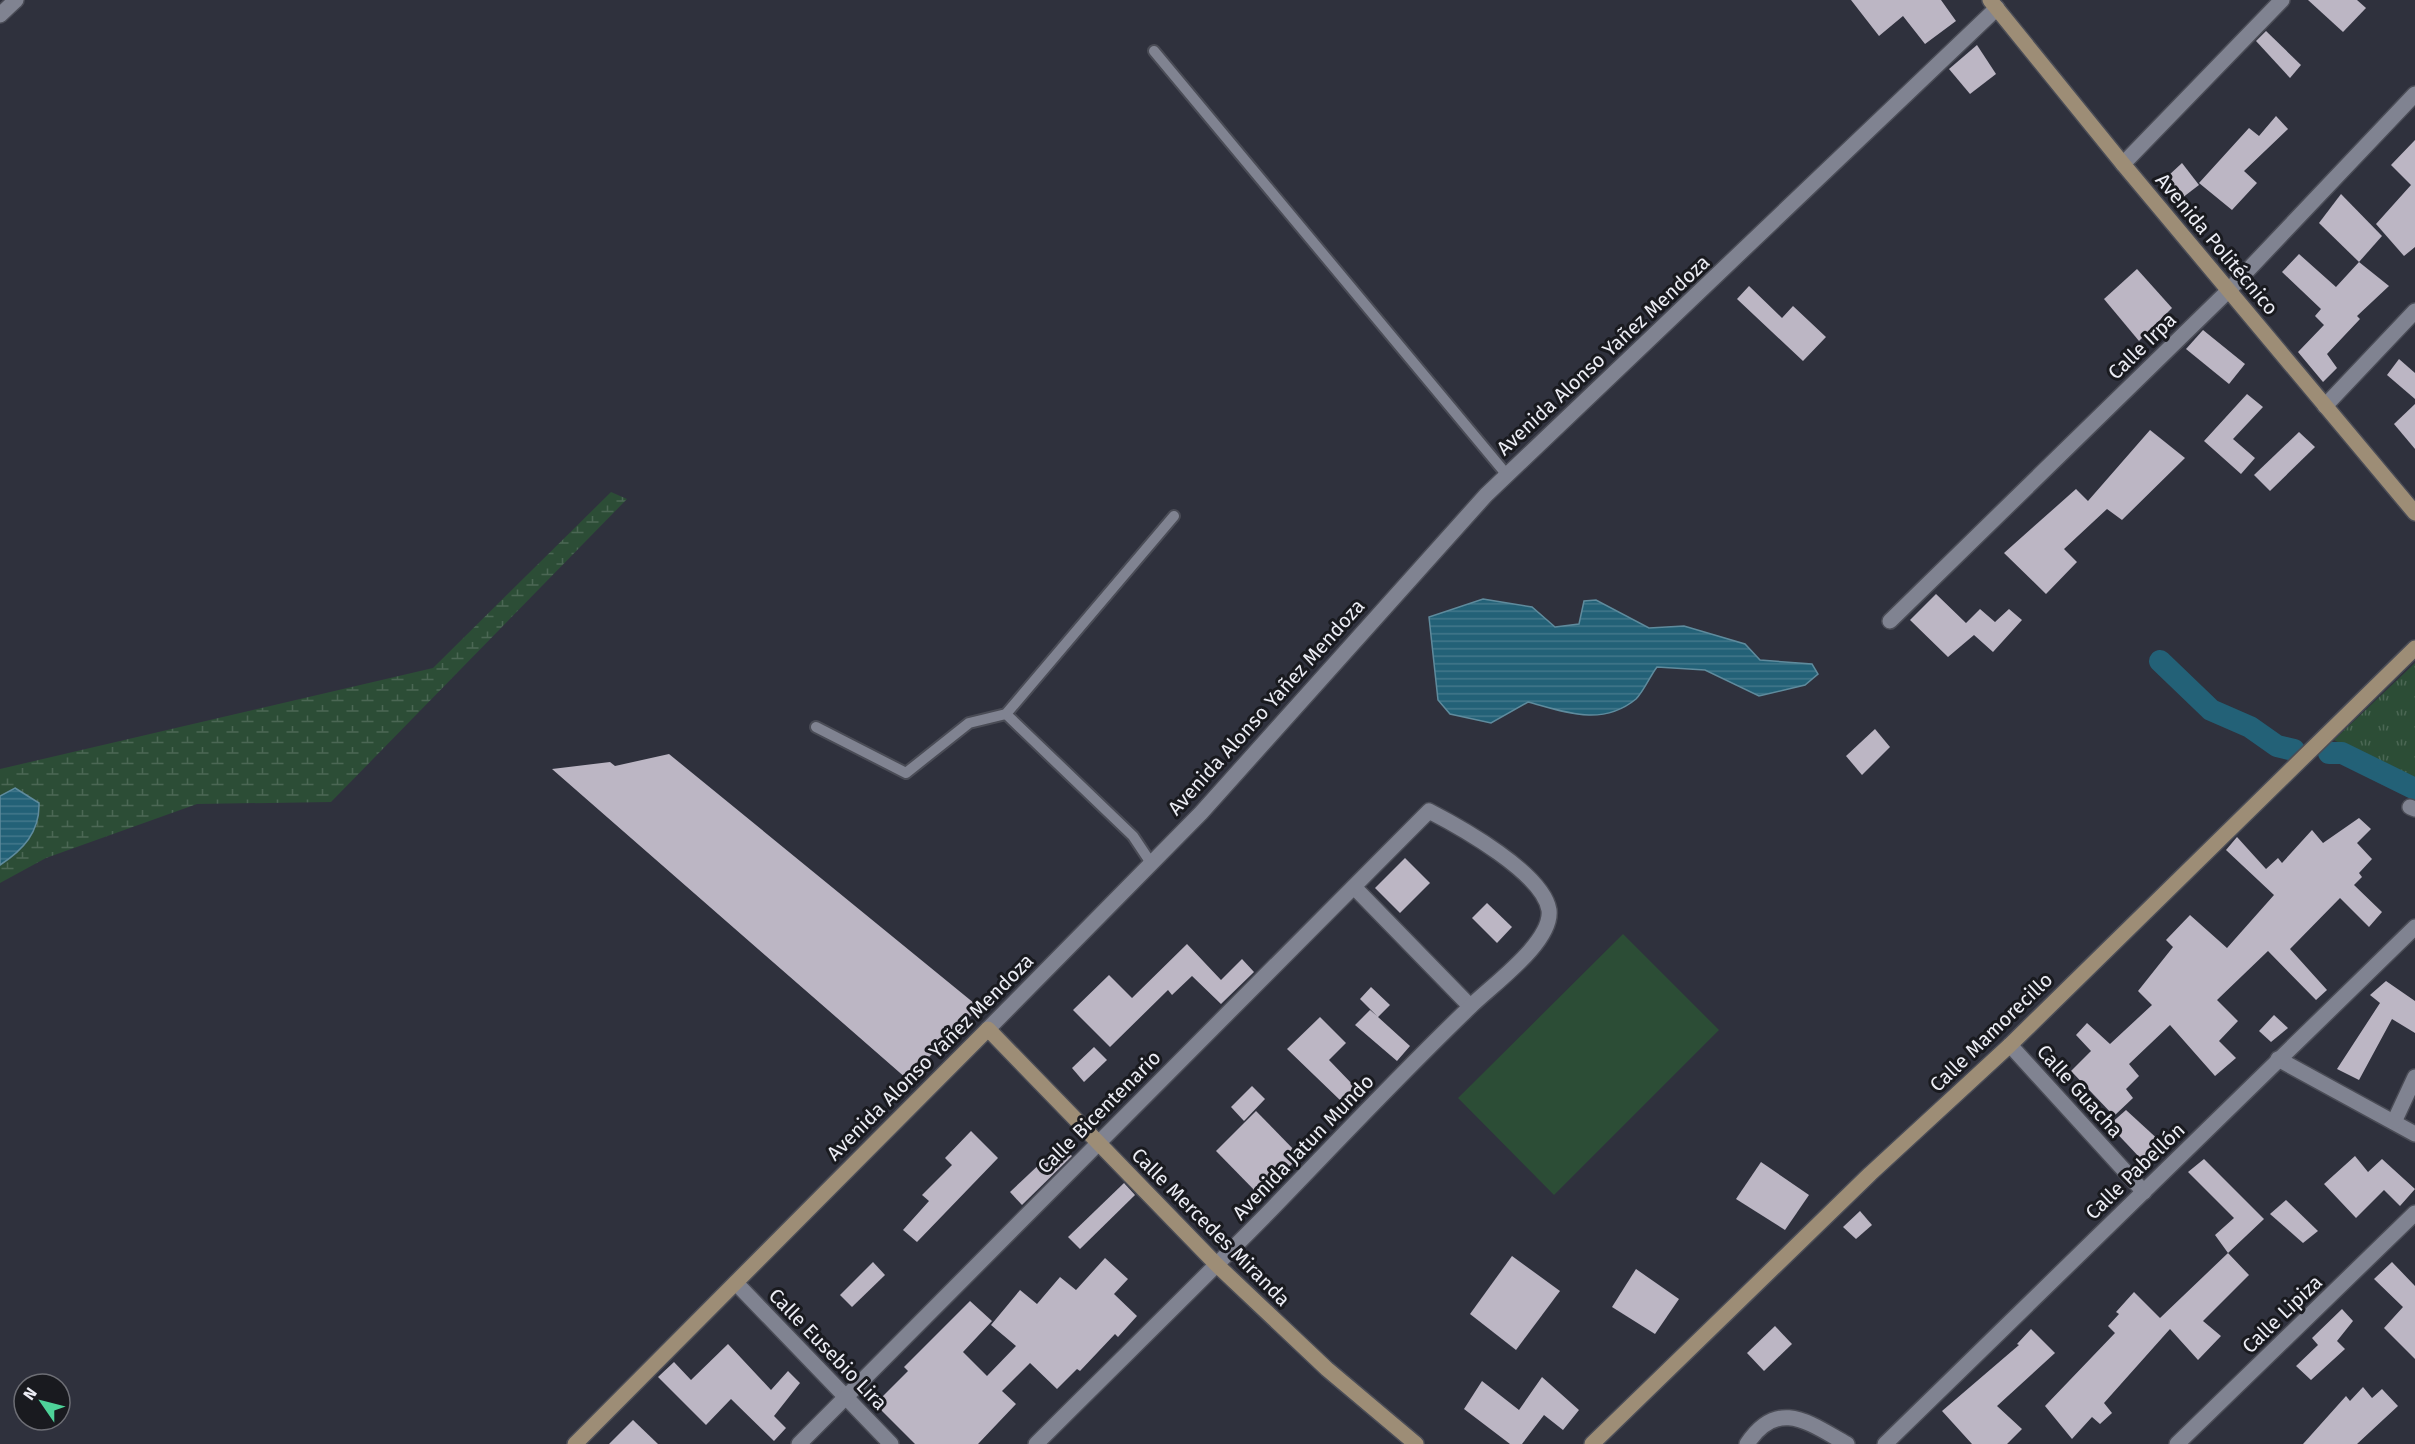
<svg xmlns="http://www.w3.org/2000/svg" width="2415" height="1444" viewBox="0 0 2415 1444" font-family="'Fira Sans',sans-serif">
  <defs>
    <pattern id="wetland-marsh" width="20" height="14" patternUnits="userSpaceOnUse" patternTransform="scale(1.5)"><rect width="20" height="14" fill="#2c4d36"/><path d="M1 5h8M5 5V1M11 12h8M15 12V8" fill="none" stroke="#4b6754"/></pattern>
    <pattern id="park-tufts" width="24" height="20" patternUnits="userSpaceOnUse" patternTransform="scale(1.5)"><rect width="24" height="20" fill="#2c4d36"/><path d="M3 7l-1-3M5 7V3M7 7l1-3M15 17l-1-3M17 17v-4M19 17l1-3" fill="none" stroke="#4b6754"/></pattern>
    <pattern id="water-rules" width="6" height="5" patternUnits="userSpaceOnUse" patternTransform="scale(1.5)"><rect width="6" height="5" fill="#236177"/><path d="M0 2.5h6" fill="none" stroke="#43788b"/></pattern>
  </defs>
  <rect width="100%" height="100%" fill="#2f313d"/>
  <!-- grass -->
  <path fill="#2c4d36" d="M 1623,934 L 1719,1030 L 1554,1195 L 1458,1098 Z"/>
  <!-- wetland -->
  <path fill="url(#wetland-marsh)" d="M 611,492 L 627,499 L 331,802 L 197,804 L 46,858 L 0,883 L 0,769 L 433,668 Z"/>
  <!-- park -->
  <path fill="url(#park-tufts)" d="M 2415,663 L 2415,783 L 2334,740 Z"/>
  <!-- water -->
  <g fill="url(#water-rules)" stroke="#5f8b9d" stroke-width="1.5">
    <path d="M 1483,599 L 1532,607 L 1555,627 L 1579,624 L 1584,601 L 1596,600 L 1649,628 L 1684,626 L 1745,644 L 1760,660 L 1812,664 L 1818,674 L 1805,685 L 1759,696 L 1705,670 L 1657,667 C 1650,676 1644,691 1636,699 C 1602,727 1565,712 1528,702 L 1491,723 L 1450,714 L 1438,700 L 1429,617 Z"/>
    <path d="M 15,788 L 39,803 C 40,832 23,850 0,865 L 0,796 Z"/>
  </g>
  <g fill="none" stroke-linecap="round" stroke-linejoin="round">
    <!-- canal -->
    <g stroke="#236177" stroke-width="22">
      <path d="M 2160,661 L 2211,710 L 2250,727 L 2277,746 L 2294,750"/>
      <path d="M 2329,753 L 2342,753 L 2415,789"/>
    </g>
  </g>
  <!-- building -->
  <g fill="#bcb6c4">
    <path d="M 1851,0 L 1941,0 L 1956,21 L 1925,44 L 1903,16 L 1879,36 Z"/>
    <path d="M 2308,0 L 2357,0 L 2366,8 L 2343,32 Z"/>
    <path d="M 2266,31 L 2301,65 L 2290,78 L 2256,41 Z"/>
    <path d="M 1977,45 L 1996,74 L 1970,94 L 1949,69 Z"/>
    <path d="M 2276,116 L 2288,129 L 2244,171 L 2257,183 L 2232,210 L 2199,183 L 2249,128 L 2259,136 Z"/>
    <path d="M 2415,140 L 2415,247 L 2404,256 L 2376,224 L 2411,185 L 2391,165 Z"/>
    <path d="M 2182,163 L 2199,185 L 2182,198 L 2168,176 Z"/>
    <path d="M 2341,194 L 2382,236 L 2359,262 L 2319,223 Z"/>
    <path d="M 2299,254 L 2336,287 L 2359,262 L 2389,286 L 2357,316 L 2360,319 L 2327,354 L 2337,368 L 2323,382 L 2298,352 L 2324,325 L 2315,316 L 2321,309 L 2282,272 Z"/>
    <path d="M 2137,269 L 2172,308 L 2139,341 L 2104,299 Z"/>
    <path d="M 1749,286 L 1782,318 L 1793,306 L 1826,337 L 1803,361 L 1737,299 Z"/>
    <path d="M 2203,330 L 2245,364 L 2229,384 L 2186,349 Z"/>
    <path d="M 2399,359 L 2415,373 L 2415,399 L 2387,375 Z"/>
    <path d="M 2247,394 L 2263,407 L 2233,439 L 2255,458 L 2241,474 L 2204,441 Z"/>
    <path d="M 2415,404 L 2415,449 L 2394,424 Z"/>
    <path d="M 2150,430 L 2185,458 L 2122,520 L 2107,509 L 2064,549 L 2077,562 L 2046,594 L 2004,553 L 2076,489 L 2088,501 Z"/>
    <path d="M 2299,432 L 2315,447 L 2270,491 L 2254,475 Z"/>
    <path d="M 1936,594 L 1966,623 L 1980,609 L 1995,622 L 2009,609 L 2022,620 L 1993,652 L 1974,635 L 1948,657 L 1910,620 Z"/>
    <path d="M 1875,729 L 1890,747 L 1862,775 L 1846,756 Z"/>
    <path d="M 669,754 L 980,1008 L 938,1045 L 940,1046 L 907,1079 L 552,769 L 610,762 L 615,766 Z"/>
    <path d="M 2359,818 L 2371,829 L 2357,843 L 2372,859 L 2359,873 L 2362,877 L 2354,885 L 2382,912 L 2369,927 L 2340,898 L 2290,949 L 2327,990 L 2316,1000 L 2268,951 L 2217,1000 L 2238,1021 L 2219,1041 L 2236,1058 L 2215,1076 L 2170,1025 L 2129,1064 L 2139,1076 L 2126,1089 L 2133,1098 L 2114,1116 L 2071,1071 L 2091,1051 L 2076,1035 L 2087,1023 L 2110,1044 L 2152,1005 L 2138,991 L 2173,947 L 2166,940 L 2190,915 L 2227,948 L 2274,895 L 2226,850 L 2237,837 L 2266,869 L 2278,858 L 2282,863 L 2312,830 L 2323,843 Z"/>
    <path d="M 1405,858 L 1430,883 L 1400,913 L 1375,888 Z"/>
    <path d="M 1487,903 L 1512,927 L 1497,943 L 1472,918 Z"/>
    <path d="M 1187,944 L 1221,980 L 1242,959 L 1254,972 L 1221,1004 L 1192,976 L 1172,995 L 1168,990 L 1110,1047 L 1073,1010 L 1109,975 L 1132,998 Z"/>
    <path d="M 2386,981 L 2415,1001 L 2415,1033 L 2392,1019 L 2359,1080 L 2337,1069 L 2380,1003 L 2370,995 Z"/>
    <path d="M 1371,987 L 1390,1005 L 1378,1017 L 1410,1046 L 1397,1061 L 1355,1025 L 1370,1010 L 1377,1016 L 1360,999 Z"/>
    <path d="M 2274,1015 L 2288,1028 L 2271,1042 L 2259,1031 Z"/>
    <path d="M 1320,1017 L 1346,1043 L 1329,1060 L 1356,1088 L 1342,1102 L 1287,1049 Z"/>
    <path d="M 1094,1047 L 1107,1060 L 1084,1082 L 1072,1068 Z"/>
    <path d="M 1252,1086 L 1265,1099 L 1244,1121 L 1231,1107 Z"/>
    <path d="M 2126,1110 L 2162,1143 L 2142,1160 L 2109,1125 Z"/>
    <path d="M 1256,1111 L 1300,1156 L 1260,1196 L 1216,1151 Z"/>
    <path d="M 971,1131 L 998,1158 L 917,1242 L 903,1230 L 929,1201 L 922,1195 L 952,1165 L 945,1158 Z"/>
    <path d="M 1060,1145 L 1072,1156 L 1022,1205 L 1010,1192 Z"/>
    <path d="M 2355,1156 L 2368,1172 L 2382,1159 L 2415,1189 L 2400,1206 L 2384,1190 L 2356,1218 L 2324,1184 Z"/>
    <path d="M 2204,1159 L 2264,1219 L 2228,1253 L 2215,1235 L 2234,1218 L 2188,1172 Z"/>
    <path d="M 1761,1162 L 1809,1195 L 1785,1230 L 1736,1199 Z"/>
    <path d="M 1124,1183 L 1135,1195 L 1080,1249 L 1068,1237 Z"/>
    <path d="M 2286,1200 L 2318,1231 L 2303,1243 L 2270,1214 Z"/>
    <path d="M 1860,1211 L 1872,1225 L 1856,1239 L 1843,1227 Z"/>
    <path d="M 2228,1253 L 2249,1275 L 2203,1321 L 2221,1336 L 2198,1360 L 2170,1329 L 2104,1403 L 2112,1413 L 2100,1424 L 2092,1417 L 2072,1439 L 2045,1406 L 2115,1333 L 2108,1326 L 2119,1314 L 2116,1312 L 2134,1292 L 2160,1318 Z"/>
    <path d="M 1512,1256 L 1560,1291 L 1516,1350 L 1470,1314 Z"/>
    <path d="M 1105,1258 L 1128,1279 L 1114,1294 L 1137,1316 L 1118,1337 L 1115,1334 L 1080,1371 L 1077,1369 L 1057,1389 L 1030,1363 L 1002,1391 L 1016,1404 L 978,1444 L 915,1444 L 875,1404 L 908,1371 L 904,1367 L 970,1301 L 992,1321 L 963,1352 L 987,1376 L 1016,1346 L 991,1325 L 1020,1290 L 1037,1304 L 1060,1277 L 1076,1290 Z"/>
    <path d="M 873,1262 L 885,1275 L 852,1307 L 840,1295 Z"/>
    <path d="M 2392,1262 L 2415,1286 L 2415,1359 L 2384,1328 L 2403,1307 L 2374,1279 Z"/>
    <path d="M 1636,1269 L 1679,1299 L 1655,1334 L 1612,1307 Z"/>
    <path d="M 2342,1309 L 2353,1321 L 2337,1341 L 2345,1349 L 2311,1380 L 2296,1366 L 2318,1345 L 2312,1338 Z"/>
    <path d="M 1775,1326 L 1792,1344 L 1764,1371 L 1747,1353 Z"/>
    <path d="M 2031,1329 L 2055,1353 L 1997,1406 L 2022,1429 L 2007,1444 L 1972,1444 L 1942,1411 L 2019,1345 L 2017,1344 Z"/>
    <path d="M 728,1344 L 771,1390 L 788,1371 L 800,1383 L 774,1416 L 786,1428 L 774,1441 L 731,1399 L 706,1425 L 658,1377 L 674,1362 L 691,1380 Z"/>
    <path d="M 1542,1377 L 1579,1410 L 1563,1430 L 1544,1415 L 1522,1444 L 1510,1444 L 1464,1409 L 1482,1381 L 1519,1410 Z"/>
    <path d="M 2363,1387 L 2372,1398 L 2382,1389 L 2398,1406 L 2357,1444 L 2303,1444 L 2346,1396 L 2350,1401 Z"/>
    <path d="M 633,1420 L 658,1444 L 609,1444 Z"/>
  </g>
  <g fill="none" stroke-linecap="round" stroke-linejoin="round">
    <defs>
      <g id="lane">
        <path d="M 1154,51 L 1507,475"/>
        <path d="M 1006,714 L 1133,836 L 1151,863"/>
        <path d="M 816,727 L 906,773 L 969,723 L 1006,714 L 1174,516"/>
      </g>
      <g id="street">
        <path d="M 0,15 L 16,0"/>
        <path d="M 2123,164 L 2282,0"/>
        <path d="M 2325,406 L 2415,311"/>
        <path d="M 1890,621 L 2229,290 L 2415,94"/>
        <path d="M 2410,807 L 2415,809"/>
        <path d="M 1354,887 L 1470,1006"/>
        <path d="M 988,1029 L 1201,813 L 1486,495 L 1997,8"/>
        <path d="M 2010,1045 L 2144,1192"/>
        <path d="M 2278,1059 L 2415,1134"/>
        <path d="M 2394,1122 L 2415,1077"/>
        <path d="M 736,1283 L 891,1444"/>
        <path d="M 799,1444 L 1429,811 C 1460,827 1543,873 1549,910 C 1553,942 1492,985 1471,1006 C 1400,1074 1333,1146 1264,1217 C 1189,1293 1112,1368 1036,1444"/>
        <path d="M 1747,1444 C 1778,1397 1809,1423 1847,1444"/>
        <path d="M 1885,1444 L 2415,927"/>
        <path d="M 2177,1444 L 2415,1213"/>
      </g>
      <g id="secondary">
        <path d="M 1990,0 L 2123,164 L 2415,513"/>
        <path d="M 575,1444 L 988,1029 L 1217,1265 L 1327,1369 L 1416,1444"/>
        <path d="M 1592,1444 L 1870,1174 L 2010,1045 L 2415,648"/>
      </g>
    </defs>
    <!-- lane casing -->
    <use href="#lane" stroke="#4a4c56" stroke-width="14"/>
    <!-- street casing -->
    <use href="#street" stroke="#4a4c56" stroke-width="18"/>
    <!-- secondary casing -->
    <use href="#secondary" stroke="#4a4c56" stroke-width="18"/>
    <!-- lane -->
    <use href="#lane" stroke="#808391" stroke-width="10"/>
    <!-- street -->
    <use href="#street" stroke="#808391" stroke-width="15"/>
    <!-- secondary -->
    <use href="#secondary" stroke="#9d8d76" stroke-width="15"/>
  </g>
  <g text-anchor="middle" stroke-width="6" stroke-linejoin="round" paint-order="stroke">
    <!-- street labels -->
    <g font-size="20" fill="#ecedf5" stroke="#191a1f">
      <text transform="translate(2217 244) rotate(50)" y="7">Avenida Politécnico</text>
      <text transform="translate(2142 346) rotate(-44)" y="7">Calle Irpa</text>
      <text transform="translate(1603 355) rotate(-43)" y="7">Avenida Alonso Yañez Mendoza</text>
      <text transform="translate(1266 707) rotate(-48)" y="7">Avenida Alonso Yañez Mendoza</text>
      <text transform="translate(1991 1032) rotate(-44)" y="7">Calle Mamorecillo</text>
      <text transform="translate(930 1057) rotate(-45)" y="7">Avenida Alonso Yañez Mendoza</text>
      <text transform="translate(2080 1091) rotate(48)" y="7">Calle Guacha</text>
      <text transform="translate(1099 1112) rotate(-45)" y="7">Calle Bicentenario</text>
      <text transform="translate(1303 1147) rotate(-46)" y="7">Avenida Jatun Mundo</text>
      <text transform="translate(2135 1171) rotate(-44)" y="7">Calle Pabellón</text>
      <text transform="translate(1211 1227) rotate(45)" y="7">Calle Mercedes Miranda</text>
      <text transform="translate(2282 1314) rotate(-44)" y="7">Calle Lipiza</text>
      <text transform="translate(828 1349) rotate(46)" y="7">Calle Eusebio Lira</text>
    </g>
  </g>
  <!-- north arrow -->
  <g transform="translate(42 1402) rotate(305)"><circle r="28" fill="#191a1f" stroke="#6d6e75" stroke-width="1.5"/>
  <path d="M0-4.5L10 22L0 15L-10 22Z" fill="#4ed399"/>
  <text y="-9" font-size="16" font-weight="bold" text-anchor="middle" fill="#ecedf5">N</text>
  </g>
</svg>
